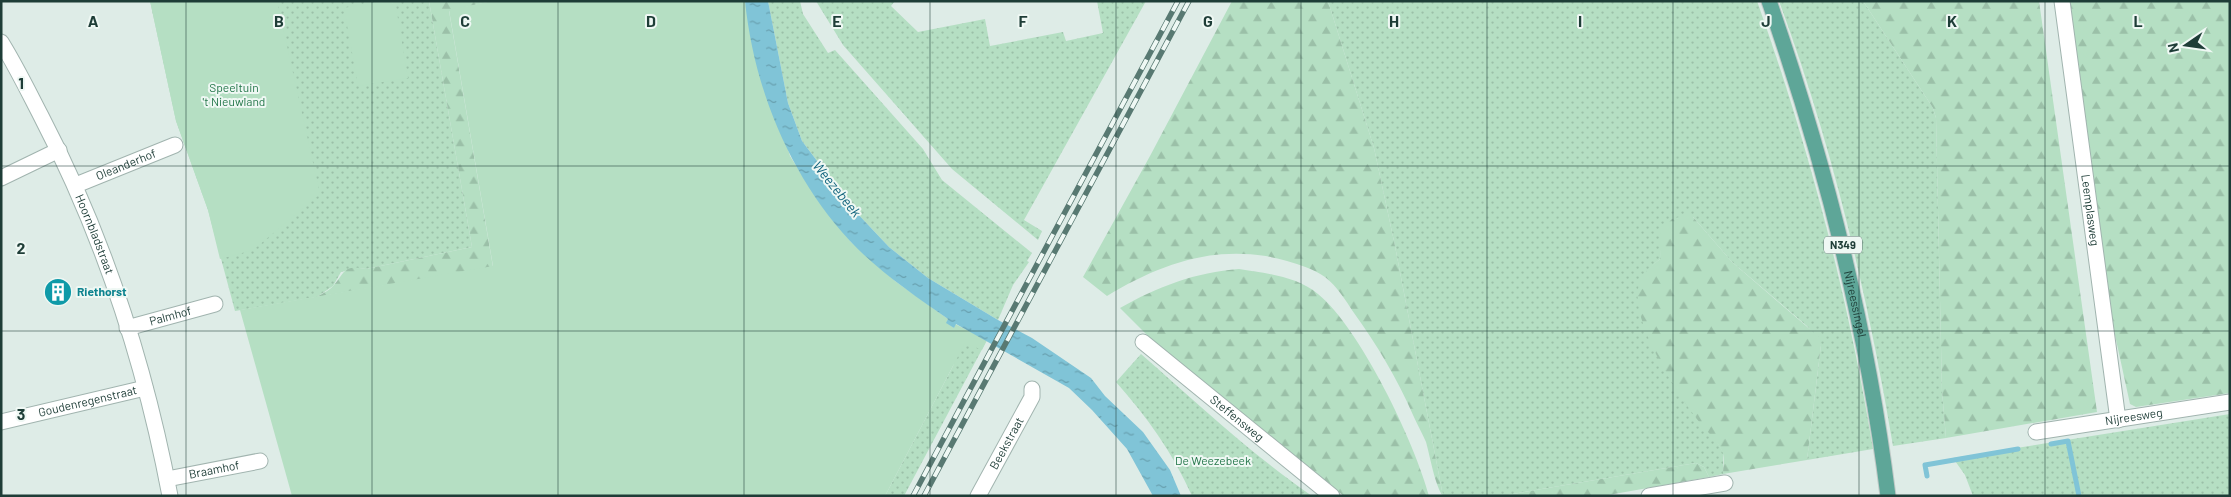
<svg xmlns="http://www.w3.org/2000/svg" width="2231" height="497" viewBox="0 0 2231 497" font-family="Barlow,sans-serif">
  <defs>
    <pattern id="grass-dots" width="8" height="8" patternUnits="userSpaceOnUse" patternTransform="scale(1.25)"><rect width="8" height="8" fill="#b5dfc3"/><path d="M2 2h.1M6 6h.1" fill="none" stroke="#9bc0a8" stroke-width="1.8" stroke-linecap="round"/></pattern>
    <pattern id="forest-firs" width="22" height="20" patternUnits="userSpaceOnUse" patternTransform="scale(1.25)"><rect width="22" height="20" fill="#b5dfc3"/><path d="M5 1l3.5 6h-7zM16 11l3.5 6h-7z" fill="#9bc0a8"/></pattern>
    <pattern id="water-ripples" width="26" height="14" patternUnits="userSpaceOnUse" patternTransform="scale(1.25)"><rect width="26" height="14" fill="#80c4d7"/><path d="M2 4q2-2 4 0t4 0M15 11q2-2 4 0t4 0" fill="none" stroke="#68a0af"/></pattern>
  </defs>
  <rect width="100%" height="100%" fill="#deece7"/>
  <!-- grass -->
  <g fill="url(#grass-dots)">
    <path d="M 150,1 L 429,1 L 472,247 L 366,269 L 357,268 L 341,272 L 333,286 L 317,297 L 235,311 L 208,210 L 176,121 Z"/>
    <path d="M 768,1 L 800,1 L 803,14 L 828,53 L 835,50 L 923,149 L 942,180 L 1032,253 L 1027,261 L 1029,262 L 1013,285 L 998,320 L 928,278 L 889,247 L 854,210 L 802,141 L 788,103 Z"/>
    <path d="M 816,1 L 895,1 L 891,6 L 918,32 L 985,19 L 990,46 L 1063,32 L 1066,41 L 1103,33 L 1097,1 L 1146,1 L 1024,220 L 1042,231 L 1038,240 L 952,169 L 843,45 Z"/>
    <path d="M 1328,1 L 1757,1 C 1809,147 1848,296 1873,449 L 1807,460 L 1821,345 L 1808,327 L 1732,262 L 1693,217 L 1661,250 L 1660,259 C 1640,275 1635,290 1642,314 L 1723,452 L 1723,474 L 1709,477 L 1704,467 L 1696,463 L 1501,496 L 1443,496 L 1395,246 L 1374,148 Z"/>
    <path d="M 1779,1 L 1863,1 L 1933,108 L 1936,118 L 1942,391 L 1946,438 L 1893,446 C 1868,296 1832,144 1779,1 Z"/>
    <path d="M 962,329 L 987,340 L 904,496 L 885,496 L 953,366 Z"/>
    <path d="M 1141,354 C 1197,403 1251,454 1312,496 L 1192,496 C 1173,453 1147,417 1116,382 Z"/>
    <path d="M 2230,414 L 2230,496 L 1973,496 L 1965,475 L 1953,458 Z"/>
  </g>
  <!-- forest -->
  <g fill="url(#forest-firs)">
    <path d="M 429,1 L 492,1 L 449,11 L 493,267 L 317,297 C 323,293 330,290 334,285 C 346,270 344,265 366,269 L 472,247 Z"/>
    <path d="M 1232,1 L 1328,1 L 1374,148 L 1395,246 L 1443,496 C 1435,486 1430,456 1426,442 C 1422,433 1417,424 1413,415 C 1397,378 1377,345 1354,313 C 1346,301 1337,286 1325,277 C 1314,269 1300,265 1287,261 C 1222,242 1163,262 1107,296 L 1083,277 L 1150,156 Z"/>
    <path d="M 1863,1 L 2039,1 L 2097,412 L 1946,438 L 1942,391 L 1936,118 L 1933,108 Z"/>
    <path d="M 2070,1 L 2230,1 L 2230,393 L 2136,407 L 2130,404 L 2103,280 Z"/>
    <path d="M 1687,215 L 1693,217 L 1732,262 L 1819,337 L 1821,345 L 1807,460 L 1723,474 C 1723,467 1725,457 1722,451 C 1716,438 1702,427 1694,415 C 1674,388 1629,318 1639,285 C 1642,273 1651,266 1660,259 L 1661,230 L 1672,219 Z"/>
    <path d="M 1239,269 C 1264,273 1297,276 1318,294 C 1360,328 1415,443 1429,496 L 1344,496 L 1298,462 L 1159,347 L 1120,308 C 1157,287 1196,272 1239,269 Z"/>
    <path d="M 1696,463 L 1704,467 L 1709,477 L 1603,496 L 1501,496 Z"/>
  </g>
  <!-- park -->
  <g fill="#b5dfc3">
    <path d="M 150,1 L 277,1 L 320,194 L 253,250 L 220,259 L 208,210 L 176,121 Z"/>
    <path d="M 381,1 L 395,1 L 408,78 L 358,86 L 344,8 Z"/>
    <path d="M 492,1 L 745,1 L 790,156 L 817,199 L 851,242 L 895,281 L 948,319 L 947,323 L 954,328 L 955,324 L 987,340 L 982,350 L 965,343 L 885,496 L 292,496 L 240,310 L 493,266 L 449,10 Z"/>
  </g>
  <!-- water -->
  <path fill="url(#water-ripples)" d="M 745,1 L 768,1 L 788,103 L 802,141 L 854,210 L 889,247 L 928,278 L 998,320 L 1032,338 L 1091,378 L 1105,396 L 1143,432 L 1170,470 L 1181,496 L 1153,496 L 1127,449 L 1092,410 L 1069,388 L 956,324 L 954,328 L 946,323 L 948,319 C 915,296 877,270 850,241 C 790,176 754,89 745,1 Z"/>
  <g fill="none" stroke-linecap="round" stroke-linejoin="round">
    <!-- stream -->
    <g stroke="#80c4d7" stroke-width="5">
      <path d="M 2051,444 L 2068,441 L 2079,496"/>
      <path d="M 1927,476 L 1925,465 L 2018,449"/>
    </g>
    <defs>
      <g id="minor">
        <path id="s1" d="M 2062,1 L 2118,420"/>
        <path id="s2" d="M 1,42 C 16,66 28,91 41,116 C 103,235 145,364 170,496"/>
        <path d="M 1,178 L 59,150"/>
        <path id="s3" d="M 76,185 L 175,145"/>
        <path id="s4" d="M 127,328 L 215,304"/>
        <path id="s5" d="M 1143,342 L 1332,496"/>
        <path id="s6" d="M 1,422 L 145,388"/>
        <path id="s7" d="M 2036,432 L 2230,402"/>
        <path id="s8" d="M 167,479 L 260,461"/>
        <path id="s9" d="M 978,496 L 1032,397 L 1032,389"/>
        <path d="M 1649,496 L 1725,483"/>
      </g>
      <g id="primary">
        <path id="s10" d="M 1769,1 C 1825,162 1867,327 1888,496"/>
      </g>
    </defs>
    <!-- minor casing -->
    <use href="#minor" stroke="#a1b4af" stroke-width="17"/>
    <!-- primary casing -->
    <use href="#primary" stroke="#c0c9c7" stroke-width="17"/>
    <!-- minor -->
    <use href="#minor" stroke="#fff" stroke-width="15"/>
    <!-- primary -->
    <use href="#primary" stroke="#5ea698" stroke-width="15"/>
    <defs>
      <g id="rail">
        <path d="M 913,496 L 1178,1"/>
        <path d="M 924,496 L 1189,1"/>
      </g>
    </defs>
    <!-- rail casing -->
    <use href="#rail" stroke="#587972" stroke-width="5.5"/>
    <!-- rail -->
    <use href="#rail" stroke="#eff8f4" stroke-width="4" stroke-dasharray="11" stroke-linecap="butt"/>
  </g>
  <!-- grid -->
  <path fill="none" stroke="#1e3d37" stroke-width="1" stroke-opacity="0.55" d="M 186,1 L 186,496M 372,1 L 372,496M 558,1 L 558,496M 744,1 L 744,496M 930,1 L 930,496M 1116,1 L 1116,496M 1301,1 L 1301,496M 1487,1 L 1487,496M 1673,1 L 1673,496M 1859,1 L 1859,496M 2045,1 L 2045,496M 1,166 L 2230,166M 1,331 L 2230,331"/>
  <!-- icons -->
  <defs>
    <symbol id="building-disc" viewBox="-11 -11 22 22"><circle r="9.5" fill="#0f9aa8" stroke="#eff8f4"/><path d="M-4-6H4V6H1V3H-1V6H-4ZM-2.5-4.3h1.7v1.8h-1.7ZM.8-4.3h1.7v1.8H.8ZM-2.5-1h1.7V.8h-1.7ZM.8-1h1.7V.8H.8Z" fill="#fff"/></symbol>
  </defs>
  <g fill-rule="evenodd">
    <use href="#building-disc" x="42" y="276" width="32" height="32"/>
  </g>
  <g text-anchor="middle" stroke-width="4" stroke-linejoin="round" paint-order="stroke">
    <!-- shield labels -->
    <rect fill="#eff8f4" stroke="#5d7570" stroke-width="1" x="1824" y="236.5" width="38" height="17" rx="4"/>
    <g font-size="11" font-weight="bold" fill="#1e3d37">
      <text x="1843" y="249">N349</text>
    </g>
    <!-- park labels -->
    <g font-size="12" fill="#24774a" stroke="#eff8f4">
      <text x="234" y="92">Speeltuin<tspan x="234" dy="14">'t Nieuwland</tspan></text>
      <text x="1213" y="465">De Weezebeek</text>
    </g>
    <!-- street labels -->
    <g font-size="12" fill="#1e3d37" stroke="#eff8f4">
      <text dy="4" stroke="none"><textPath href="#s3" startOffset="54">Oleanderhof</textPath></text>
      <text dy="4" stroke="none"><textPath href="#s1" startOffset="211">Leemplasweg</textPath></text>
      <text dy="4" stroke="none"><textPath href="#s2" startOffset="214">Hoornbladstraat</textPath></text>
      <text dy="4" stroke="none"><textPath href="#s10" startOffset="315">Nijreessingel</textPath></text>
      <text dy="4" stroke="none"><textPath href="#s4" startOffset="45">Palmhof</textPath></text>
      <text dy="4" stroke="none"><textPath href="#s6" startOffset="89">Goudenregenstraat</textPath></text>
      <text dy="4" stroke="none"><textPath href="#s7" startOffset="99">Nijreesweg</textPath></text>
      <text dy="4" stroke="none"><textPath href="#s5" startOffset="121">Steffensweg</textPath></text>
      <text dy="4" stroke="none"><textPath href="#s9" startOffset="60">Beekstraat</textPath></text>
      <text dy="4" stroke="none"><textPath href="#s8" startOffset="48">Braamhof</textPath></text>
    </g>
    <!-- culture labels -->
    <g font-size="12" font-weight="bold" fill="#0d838f" stroke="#eff8f4" text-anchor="start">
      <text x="77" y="296">Riethorst</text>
    </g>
    <!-- water labels -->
    <g font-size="14" font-style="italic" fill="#13657e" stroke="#eff8f4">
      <text transform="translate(837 189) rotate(51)" y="5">Weezebeek</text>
    </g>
  </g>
  <g font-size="16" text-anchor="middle" font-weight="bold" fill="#1e3d37" stroke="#eff8f4" stroke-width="4" stroke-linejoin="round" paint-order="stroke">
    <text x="93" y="27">A</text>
    <text x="279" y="27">B</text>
    <text x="465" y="27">C</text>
    <text x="651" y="27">D</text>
    <text x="837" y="27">E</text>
    <text x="1023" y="27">F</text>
    <text x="1208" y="27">G</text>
    <text x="1394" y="27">H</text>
    <text x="1580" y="27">I</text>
    <text x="1766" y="27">J</text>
    <text x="1952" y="27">K</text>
    <text x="2138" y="27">L</text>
    <text x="21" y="89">1</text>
    <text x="21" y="254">2</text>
    <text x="21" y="420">3</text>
  </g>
  <!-- border -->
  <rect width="2231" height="497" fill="none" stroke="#1e3d37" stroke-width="5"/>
  <!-- north arrow -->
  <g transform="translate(2186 45) rotate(257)" stroke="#eff8f4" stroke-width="4" paint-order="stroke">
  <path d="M0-4L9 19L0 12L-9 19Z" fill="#1e3d37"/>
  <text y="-8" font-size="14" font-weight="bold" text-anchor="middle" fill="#1e3d37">N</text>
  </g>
</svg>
